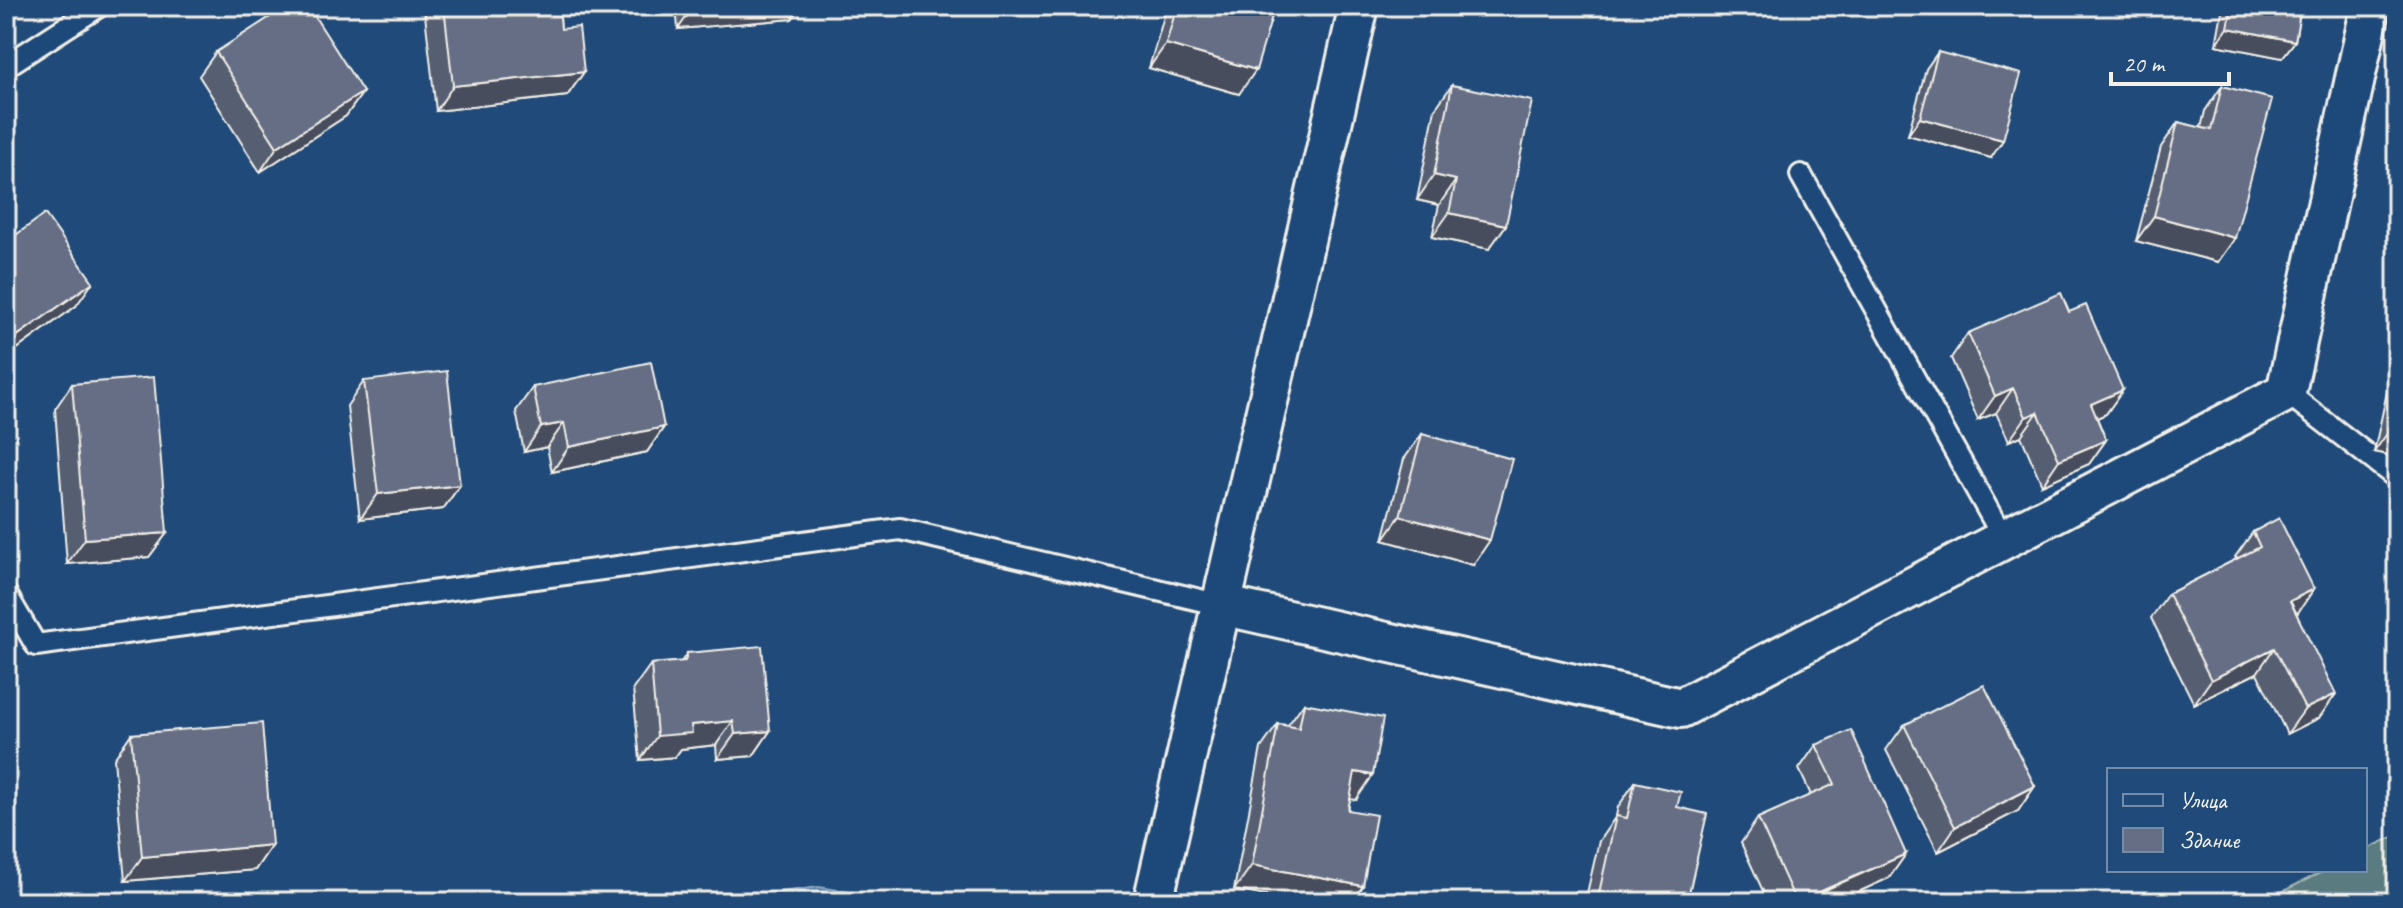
<svg xmlns="http://www.w3.org/2000/svg" width="2403" height="908" viewBox="0 0 2403 908" font-family="Caveat,sans-serif">
  <rect width="100%" height="100%" fill="#1f4a7a"/>
  <filter id="ink" filterUnits="userSpaceOnUse"><feTurbulence type="fractalNoise" baseFrequency=".0125" numOctaves="2"/><feDisplacementMap in="SourceGraphic" scale="16" xChannelSelector="R" yChannelSelector="G"/><feConvolveMatrix kernelMatrix="1 2 1 2 8 2 1 2 1" color-interpolation-filters="sRGB"/></filter>
  <g filter="url(#ink)">
    <!-- green -->
    <path fill="#5a7b80" stroke="#a7b6b4" stroke-width="2" d="M 2397,835 L 2397,902 L 2261,902 L 2326,870 L 2365,870 L 2365,850 Z"/>
    <!-- water -->
    <path fill="#4c7aa8" stroke="#8faac2" stroke-width="2" d="M 819,887 L 910,902 L 705,902 Z"/>
    <g fill="none" stroke-linecap="round" stroke-linejoin="round">
      <defs>
        <g id="service">
          <path d="M 6,66 L 99,6"/>
          <path d="M 1801,175 L 2004,539"/>
          <path d="M 2286,392 L 2397,478"/>
          <path d="M 6,594 L 36,645 L 900,529 L 1221,605"/>
        </g>
        <g id="minor">
          <path d="M 1221,605 L 1681,708 L 2286,392 L 2371,6"/>
          <path d="M 1153,902 L 1359,6"/>
        </g>
      </defs>
      <!-- service casing -->
      <use href="#service" stroke="#f4f1e8" stroke-width="26"/>
      <!-- minor casing -->
      <use href="#minor" stroke="#f4f1e8" stroke-width="44"/>
      <!-- service -->
      <use href="#service" stroke="#1f4a7a" stroke-width="20"/>
      <!-- minor -->
      <use href="#minor" stroke="#1f4a7a" stroke-width="38"/>
    </g>
    <!-- wall -->
    <g fill="#575f72" stroke="#f4f1e8" stroke-width="2">
      <path d="M 424,6 L 559,6 L 561,29 L 584,72 L 567,96 L 436,111 Z"/>
      <path d="M 676,6 L 801,6 L 792,19 L 678,29 Z"/>
      <path d="M 1167,6 L 1275,6 L 1239,94 L 1149,68 Z"/>
      <path d="M 2223,6 L 2301,6 L 2295,41 L 2282,58 L 2216,45 Z"/>
      <path d="M 216,52 L 363,92 L 346,116 L 260,172 L 199,76 Z"/>
      <path d="M 1938,52 L 1991,158 L 1908,135 L 1926,69 Z"/>
      <path d="M 1452,85 L 1506,225 L 1489,249 L 1432,237 L 1439,205 L 1417,200 L 1435,109 Z"/>
      <path d="M 2222,86 L 2218,262 L 2136,241 L 2161,147 L 2178,122 L 2201,128 L 2205,111 Z"/>
      <path d="M 6,242 L 76,306 L 6,357 Z"/>
      <path d="M 2069,312 L 2123,390 L 2106,414 L 2097,418 L 2106,440 L 2089,464 L 2042,485 L 2021,436 L 2009,441 L 1996,413 L 1978,420 L 1951,358 L 1968,333 Z"/>
      <path d="M 2397,353 L 2397,457 L 2374,452 L 2395,355 Z"/>
      <path d="M 364,381 L 460,485 L 443,509 L 360,519 L 347,406 Z"/>
      <path d="M 72,384 L 167,533 L 149,557 L 67,564 L 55,409 Z"/>
      <path d="M 533,387 L 664,427 L 647,452 L 552,472 L 547,447 L 524,452 L 516,411 Z"/>
      <path d="M 1422,434 L 1473,565 L 1383,540 L 1404,459 Z"/>
      <path d="M 2253,532 L 2297,614 L 2319,718 L 2287,734 L 2257,673 L 2194,704 L 2151,618 L 2168,594 L 2237,559 L 2235,557 Z"/>
      <path d="M 687,653 L 770,731 L 753,756 L 717,759 L 716,745 L 681,749 L 675,757 L 640,760 L 633,689 L 651,664 L 681,662 Z"/>
      <path d="M 1304,703 L 1356,800 L 1350,799 L 1348,810 L 1363,886 L 1351,902 L 1300,902 L 1234,890 L 1261,748 L 1278,724 L 1288,725 Z"/>
      <path d="M 1904,725 L 2035,786 L 2018,811 L 1938,852 L 1886,750 Z"/>
      <path d="M 131,734 L 272,845 L 255,870 L 125,881 L 114,759 Z"/>
      <path d="M 1816,745 L 1906,854 L 1889,878 L 1836,902 L 1768,902 L 1741,843 L 1758,818 L 1811,795 L 1799,769 Z"/>
      <path d="M 1635,782 L 1677,807 L 1687,902 L 1585,902 L 1599,841 L 1616,816 L 1618,807 Z"/>
    </g>
    <!-- shaded-wall -->
    <g fill="#474d5d" stroke="#f4f1e8" stroke-width="2">
      <path d="M 694,6 L 801,6 L 792,19 L 678,29 Z"/>
      <path d="M 2228,28 L 2295,41 L 2282,58 L 2216,45 Z"/>
      <path d="M 1166,44 L 1256,70 L 1239,94 L 1149,68 Z"/>
      <path d="M 584,72 L 567,96 L 436,111 L 453,86 Z"/>
      <path d="M 363,92 L 346,116 L 260,172 L 277,147 Z"/>
      <path d="M 1920,118 L 2003,140 L 1991,158 L 1908,135 Z"/>
      <path d="M 1434,175 L 1456,180 L 1439,205 L 1417,200 Z"/>
      <path d="M 1449,213 L 1506,225 L 1489,249 L 1432,237 Z"/>
      <path d="M 2154,216 L 2235,238 L 2218,262 L 2136,241 Z"/>
      <path d="M 93,282 L 76,306 L 6,357 L 6,353 L 17,336 Z"/>
      <path d="M 2013,388 L 1996,413 L 1978,420 L 1995,396 Z"/>
      <path d="M 2123,390 L 2106,414 L 2074,428 L 2091,404 Z"/>
      <path d="M 2038,412 L 2021,436 L 2009,441 L 2026,417 Z"/>
      <path d="M 564,423 L 547,447 L 524,452 L 541,427 Z"/>
      <path d="M 664,427 L 647,452 L 552,472 L 569,447 Z"/>
      <path d="M 2391,428 L 2397,429 L 2397,457 L 2374,452 Z"/>
      <path d="M 2106,440 L 2089,464 L 2042,485 L 2059,460 Z"/>
      <path d="M 460,485 L 443,509 L 360,519 L 378,494 Z"/>
      <path d="M 1400,516 L 1490,540 L 1473,565 L 1383,540 Z"/>
      <path d="M 167,533 L 149,557 L 67,564 L 85,539 Z"/>
      <path d="M 2314,589 L 2297,614 L 2290,601 Z"/>
      <path d="M 2274,648 L 2257,673 L 2194,704 L 2211,680 Z"/>
      <path d="M 2336,694 L 2319,718 L 2287,734 L 2305,709 Z"/>
      <path d="M 733,721 L 716,745 L 681,749 L 675,757 L 640,760 L 657,736 L 691,725 Z"/>
      <path d="M 770,731 L 753,756 L 717,759 L 735,734 Z"/>
      <path d="M 1355,772 L 1373,775 L 1356,800 L 1338,797 Z"/>
      <path d="M 2035,786 L 2018,811 L 1938,852 L 1955,827 Z"/>
      <path d="M 272,845 L 255,870 L 125,881 L 142,857 Z"/>
      <path d="M 1906,854 L 1889,878 L 1836,902 L 1798,902 Z"/>
      <path d="M 1252,865 L 1363,886 L 1351,902 L 1300,902 L 1234,890 Z"/>
    </g>
    <!-- building -->
    <g fill="#656e85" stroke="#f4f1e8" stroke-width="2">
      <path d="M 287,6 L 308,6 L 363,92 L 277,147 L 216,52 Z"/>
      <path d="M 444,6 L 559,6 L 561,29 L 579,27 L 584,72 L 453,86 Z"/>
      <path d="M 1177,6 L 1275,6 L 1256,70 L 1166,44 Z"/>
      <path d="M 2232,6 L 2301,6 L 2295,41 L 2228,28 Z"/>
      <path d="M 1938,52 L 2021,74 L 2003,140 L 1920,118 Z"/>
      <path d="M 1452,85 L 1532,101 L 1506,225 L 1449,213 L 1456,180 L 1434,175 Z"/>
      <path d="M 2222,86 L 2272,99 L 2235,238 L 2154,216 L 2178,122 L 2211,130 Z"/>
      <path d="M 45,214 L 93,282 L 17,336 L 6,320 L 6,242 Z"/>
      <path d="M 2061,293 L 2069,312 L 2086,305 L 2123,390 L 2091,404 L 2106,440 L 2059,460 L 2038,412 L 2026,417 L 2013,388 L 1995,396 L 1968,333 Z"/>
      <path d="M 651,362 L 664,427 L 569,447 L 564,423 L 541,427 L 533,387 Z"/>
      <path d="M 447,371 L 460,485 L 378,494 L 364,381 Z"/>
      <path d="M 154,377 L 167,533 L 85,539 L 72,384 Z"/>
      <path d="M 2397,401 L 2397,429 L 2391,428 Z"/>
      <path d="M 1422,434 L 1512,459 L 1490,540 L 1400,516 Z"/>
      <path d="M 2279,518 L 2314,589 L 2290,601 L 2336,694 L 2305,709 L 2274,648 L 2211,680 L 2168,594 L 2260,547 L 2253,532 Z"/>
      <path d="M 762,646 L 770,731 L 735,734 L 733,721 L 691,725 L 692,733 L 657,736 L 651,664 L 685,661 L 687,653 Z"/>
      <path d="M 1984,685 L 2035,786 L 1955,827 L 1904,725 Z"/>
      <path d="M 1304,703 L 1383,718 L 1373,775 L 1355,772 L 1348,810 L 1376,815 L 1363,886 L 1252,865 L 1278,724 L 1299,728 Z"/>
      <path d="M 262,723 L 272,845 L 142,857 L 131,734 Z"/>
      <path d="M 1851,730 L 1906,854 L 1796,902 L 1758,818 L 1835,784 L 1816,745 Z"/>
      <path d="M 1635,782 L 1681,792 L 1677,807 L 1707,814 L 1687,902 L 1597,902 L 1616,816 L 1627,818 Z"/>
    </g>
  </g>
  <!-- margin -->
  <rect width="2403" height="908" fill="none" stroke="#1f4a7a" stroke-width="32"/>
  <rect x="16" y="16" width="2371" height="876" fill="none" stroke="#f4f1e8" stroke-width="3" filter="url(#ink)"/>
  <!-- legend -->
  <rect x="2107" y="768" width="260" height="104" fill="#1f4a7a" stroke="#748da6" stroke-width="2"/>
  <rect x="2123" y="794" width="40" height="12" fill="#1f4a7a" stroke="#748da6" stroke-width="2"/>
  <text x="2179" y="808" font-size="24" fill="#f4f1e8">Улица</text>
  <rect x="2123" y="828" width="40" height="24" fill="#656e85" stroke="#748da6" stroke-width="2"/>
  <text x="2179" y="848" font-size="24" fill="#f4f1e8">Здание</text>
  <!-- scale -->
  <path d="M2111 72v12h118v-12" fill="none" stroke="#f4f1e8" stroke-width="4"/>
  <text x="2123" y="72" font-size="24" fill="#f4f1e8" stroke="#1f4a7a" stroke-width="6" paint-order="stroke">20 m</text>
</svg>
